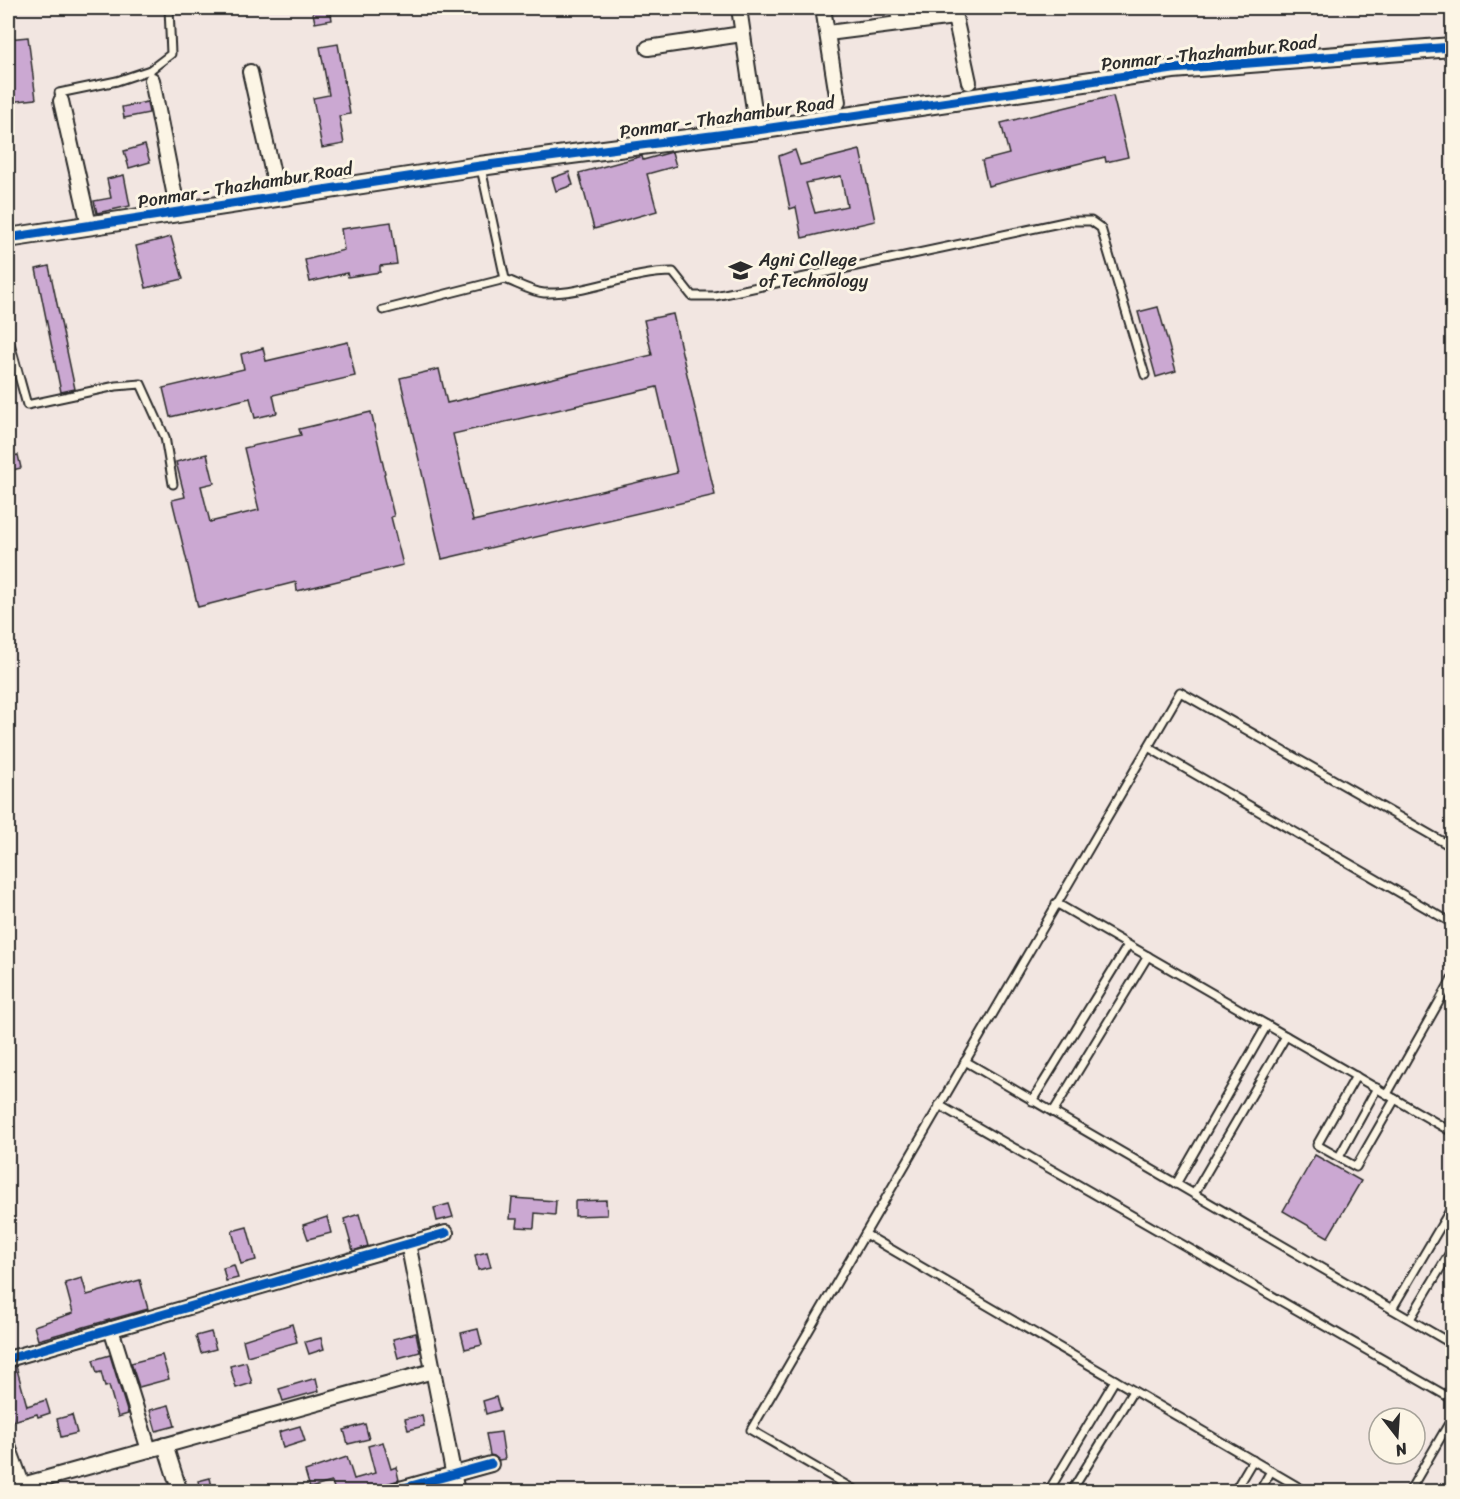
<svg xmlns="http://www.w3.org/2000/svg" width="1460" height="1499" viewBox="0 0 1460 1499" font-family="Sriracha,sans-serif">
  <rect width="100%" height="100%" fill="#f2e6e1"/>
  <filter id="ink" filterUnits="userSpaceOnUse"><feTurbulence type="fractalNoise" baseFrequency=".0167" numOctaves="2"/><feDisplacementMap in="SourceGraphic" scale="12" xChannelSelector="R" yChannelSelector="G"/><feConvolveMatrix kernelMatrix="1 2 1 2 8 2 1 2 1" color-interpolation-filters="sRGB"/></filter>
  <g filter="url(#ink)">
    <!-- building -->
    <g fill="#cba8d2" stroke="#2b2b2b" stroke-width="1.5" fill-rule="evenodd">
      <path d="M 312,8 L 330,8 L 332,20 L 315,23 Z"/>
      <path d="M 28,37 L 36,99 L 8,102 L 8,39 Z"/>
      <path d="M 338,44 L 350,114 L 339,116 L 344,144 L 322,148 L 313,98 L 329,95 L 320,47 Z"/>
      <path d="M 1113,96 L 1128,157 L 1106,162 L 1105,157 L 988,186 L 982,161 L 1009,154 L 1001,123 Z"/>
      <path d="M 147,102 L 149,113 L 124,118 L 122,107 Z"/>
      <path d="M 145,145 L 150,162 L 129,168 L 124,151 Z"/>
      <path d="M 795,150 L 800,165 L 860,150 L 875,221 L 802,238 L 796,207 L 790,209 L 779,156 ZM 841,176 L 847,206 L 815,213 L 806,183 Z"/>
      <path d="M 672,152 L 676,166 L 647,174 L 657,211 L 594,229 L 579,173 L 639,157 L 642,156 L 643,160 Z"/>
      <path d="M 569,172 L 573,185 L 556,191 L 552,178 Z"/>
      <path d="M 124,175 L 130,206 L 97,213 L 94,201 L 111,198 L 107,179 Z"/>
      <path d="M 391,222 L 397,264 L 380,266 L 380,272 L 348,277 L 347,273 L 310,282 L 305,260 L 344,250 L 341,229 Z"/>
      <path d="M 171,237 L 183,279 L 146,288 L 136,246 Z"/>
      <path d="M 49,266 L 75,389 L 61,392 L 36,269 Z"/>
      <path d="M 1158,307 L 1176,371 L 1156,377 L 1138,312 Z"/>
      <path d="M 673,314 L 715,495 L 442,559 L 400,378 L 439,369 L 447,403 L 652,355 L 644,320 ZM 657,387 L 677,473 L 473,521 L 453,434 Z"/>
      <path d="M 348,342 L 355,376 L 273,395 L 277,413 L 255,418 L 250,398 L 170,417 L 163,388 L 244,369 L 241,354 L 263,348 L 266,361 Z"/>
      <path d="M 371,412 L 385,473 L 384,474 L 394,516 L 391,517 L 403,565 L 297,591 L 296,582 L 198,607 L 172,500 L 185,497 L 176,462 L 207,454 L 214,483 L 201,486 L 210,522 L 259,510 L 244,448 L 301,435 L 299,429 Z"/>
      <path d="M 18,455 L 21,468 L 8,471 L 8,457 Z"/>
      <path d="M 1315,1155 L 1361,1181 L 1328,1237 L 1283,1211 Z"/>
      <path d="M 512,1198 L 556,1201 L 555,1215 L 535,1213 L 534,1228 L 517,1227 L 518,1219 L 510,1219 Z"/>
      <path d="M 606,1200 L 607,1215 L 575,1216 L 575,1201 Z"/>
      <path d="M 449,1204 L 453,1217 L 437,1221 L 434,1208 Z"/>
      <path d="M 359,1214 L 368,1246 L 353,1251 L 344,1219 Z"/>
      <path d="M 327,1217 L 331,1233 L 308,1239 L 303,1225 Z"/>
      <path d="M 247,1227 L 256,1260 L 241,1264 L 232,1231 Z"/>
      <path d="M 487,1252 L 491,1267 L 478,1270 L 475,1255 Z"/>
      <path d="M 234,1265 L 238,1278 L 226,1281 L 223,1268 Z"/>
      <path d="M 82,1278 L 87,1295 L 140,1280 L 148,1309 L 38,1340 L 34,1326 L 73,1313 L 65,1283 Z"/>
      <path d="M 292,1324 L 297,1342 L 247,1356 L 243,1340 Z"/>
      <path d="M 478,1329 L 482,1345 L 465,1349 L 461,1333 Z"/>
      <path d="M 211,1332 L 216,1349 L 201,1353 L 196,1336 Z"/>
      <path d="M 416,1333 L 420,1352 L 398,1358 L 393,1339 Z"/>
      <path d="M 321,1338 L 324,1349 L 309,1354 L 305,1342 Z"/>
      <path d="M 110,1355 L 128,1414 L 118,1417 L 109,1386 L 105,1387 L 101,1372 L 97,1373 L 93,1360 Z"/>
      <path d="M 162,1355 L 169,1379 L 139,1387 L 131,1363 Z"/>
      <path d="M 246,1362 L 252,1383 L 236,1388 L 230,1366 Z"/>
      <path d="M 16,1366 L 27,1406 L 46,1400 L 50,1413 L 38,1417 L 37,1414 L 13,1421 L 8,1402 L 8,1368 Z"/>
      <path d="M 316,1378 L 319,1391 L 283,1401 L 279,1389 Z"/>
      <path d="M 496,1397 L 500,1410 L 486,1414 L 483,1401 Z"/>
      <path d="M 169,1405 L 175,1426 L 156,1431 L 150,1410 Z"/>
      <path d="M 72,1415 L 77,1433 L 61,1437 L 57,1419 Z"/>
      <path d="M 422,1415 L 424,1426 L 408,1430 L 405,1419 Z"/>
      <path d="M 365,1424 L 369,1439 L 348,1444 L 344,1430 Z"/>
      <path d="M 300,1426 L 305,1441 L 283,1448 L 279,1432 Z"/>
      <path d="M 501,1432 L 505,1459 L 499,1460 L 494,1456 L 490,1455 L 486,1434 Z"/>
      <path d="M 383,1442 L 391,1469 L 396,1467 L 399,1480 L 386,1484 L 380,1490 L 374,1491 L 335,1491 L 332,1482 L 310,1488 L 305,1471 L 347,1457 L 354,1479 L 375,1473 L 368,1446 Z"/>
      <path d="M 210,1478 L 213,1491 L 201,1491 L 198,1481 Z"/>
    </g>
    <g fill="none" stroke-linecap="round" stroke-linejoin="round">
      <defs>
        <g id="service">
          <path d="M 150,72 L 150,70 L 171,54 L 169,8"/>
          <path d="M 61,101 L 59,93 L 117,81 L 150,70"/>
          <path d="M 481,168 L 505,279 C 516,283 532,292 544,293 C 585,295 629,272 673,272 L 692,296 L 715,296 L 1069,221 L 1091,221 L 1101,228 L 1145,375"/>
          <path d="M 383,310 L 505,279"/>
          <path d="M 8,336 L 27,405 L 116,386 L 141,384 L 165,437 L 173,484"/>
          <path d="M 1148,747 L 1452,923"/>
          <path d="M 1056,903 L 1452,1132"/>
          <path d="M 965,1061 L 1452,1344"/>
          <path d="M 1356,1076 L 1317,1145 L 1356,1167 L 1395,1099"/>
          <path d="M 1387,1094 L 1452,979"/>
          <path d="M 1032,1101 L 1128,945"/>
          <path d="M 939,1105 L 1452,1399"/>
          <path d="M 1053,1112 L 1148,956"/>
          <path d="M 1339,1157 L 1377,1088"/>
          <path d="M 1176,1184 L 1267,1025"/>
          <path d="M 1194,1194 L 1286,1036"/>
          <path d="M 865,1234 L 1307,1492"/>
          <path d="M 1392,1309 L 1452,1207"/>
          <path d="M 1410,1319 L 1452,1249"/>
          <path d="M 858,1492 L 751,1430 L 1180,692 L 1452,847"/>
          <path d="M 1048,1492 L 1115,1380"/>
          <path d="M 1071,1492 L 1133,1391"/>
          <path d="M 1234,1492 L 1253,1460"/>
          <path d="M 1259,1492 L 1271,1471"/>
          <path d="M 1409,1492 L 1452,1418"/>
        </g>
        <g id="minor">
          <path d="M 739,8 L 757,130"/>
          <path d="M 823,8 L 838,102"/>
          <path d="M 898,8 L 900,24"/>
          <path d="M 953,8 L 969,82"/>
          <path d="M 828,33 L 954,17"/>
          <path d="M 648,48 L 742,34"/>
          <path d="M 250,72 L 278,196"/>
          <path d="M 152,80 L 178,212"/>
          <path d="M 61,101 L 89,225"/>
          <path d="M 408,1243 L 457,1492"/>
          <path d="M 111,1329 L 149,1450"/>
          <path d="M 8,1359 L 446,1233"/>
          <path d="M 165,1445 L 180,1492"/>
          <path d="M 8,1446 L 25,1492"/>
          <path d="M 8,1489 L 433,1371"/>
          <path d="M 389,1492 L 491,1464"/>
        </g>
        <path id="tertiary" d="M 8,238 L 480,166 L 757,130 L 1173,69 L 1452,47"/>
      </defs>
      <!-- service casing -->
      <use href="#service" stroke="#2b2b2b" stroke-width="11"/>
      <!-- minor casing -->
      <use href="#minor" stroke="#2b2b2b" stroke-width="18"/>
      <!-- tertiary casing -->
      <use href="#tertiary" stroke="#2b2b2b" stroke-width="22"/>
      <!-- service -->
      <use href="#service" stroke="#fcf5e5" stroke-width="7"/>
      <!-- minor -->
      <use href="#minor" stroke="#fcf5e5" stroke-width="14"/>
      <!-- tertiary -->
      <use href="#tertiary" stroke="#fcf5e5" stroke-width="18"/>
      <defs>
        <g id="cycleway">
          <path d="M 8,238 L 480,166 L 757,130 L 1173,69 L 1452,47"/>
          <path d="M 8,1359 L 446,1233"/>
          <path d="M 389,1492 L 491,1464"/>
        </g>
      </defs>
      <!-- cycleway casing -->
      <use href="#cycleway" stroke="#fcf5e5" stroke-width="13"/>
      <!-- cycleway -->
      <use href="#cycleway" stroke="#0057b8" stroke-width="9"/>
    </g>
  </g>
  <!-- icons -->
  <defs>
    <symbol id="university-bare" viewBox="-9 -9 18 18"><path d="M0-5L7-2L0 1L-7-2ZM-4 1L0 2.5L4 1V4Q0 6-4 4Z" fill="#2b2b2b" stroke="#fcf5e5" stroke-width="2.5" paint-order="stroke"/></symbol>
  </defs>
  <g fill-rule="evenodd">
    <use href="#university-bare" x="724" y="254" width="33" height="33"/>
  </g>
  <g text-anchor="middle" stroke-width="6" stroke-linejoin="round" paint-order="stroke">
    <!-- street labels -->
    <g font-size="18" fill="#2b2b2b" stroke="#fcf5e5">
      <text transform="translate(1209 53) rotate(-6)" y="6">Ponmar - Thazhambur Road</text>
      <text transform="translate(727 117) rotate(-8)" y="6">Ponmar - Thazhambur Road</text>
      <text transform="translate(245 185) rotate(-9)" y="6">Ponmar - Thazhambur Road</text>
    </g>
    <!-- poi labels -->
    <g font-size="18" fill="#2b2b2b" stroke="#fcf5e5" text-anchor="start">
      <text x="759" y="266">Agni College<tspan x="759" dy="21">of Technology</tspan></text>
    </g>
  </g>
  <!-- margin -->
  <rect width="1460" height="1499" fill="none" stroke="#fcf5e5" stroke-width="30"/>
  <rect x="15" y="15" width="1430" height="1469" fill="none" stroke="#2b2b2b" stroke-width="2" filter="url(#ink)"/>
  <!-- north arrow -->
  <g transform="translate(1397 1436) rotate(163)"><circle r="28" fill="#fcf5e5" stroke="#a8a49b" stroke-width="1.5"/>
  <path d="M0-4.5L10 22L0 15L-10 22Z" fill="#2b2b2b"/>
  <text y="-9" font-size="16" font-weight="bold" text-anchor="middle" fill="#2b2b2b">N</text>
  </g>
</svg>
